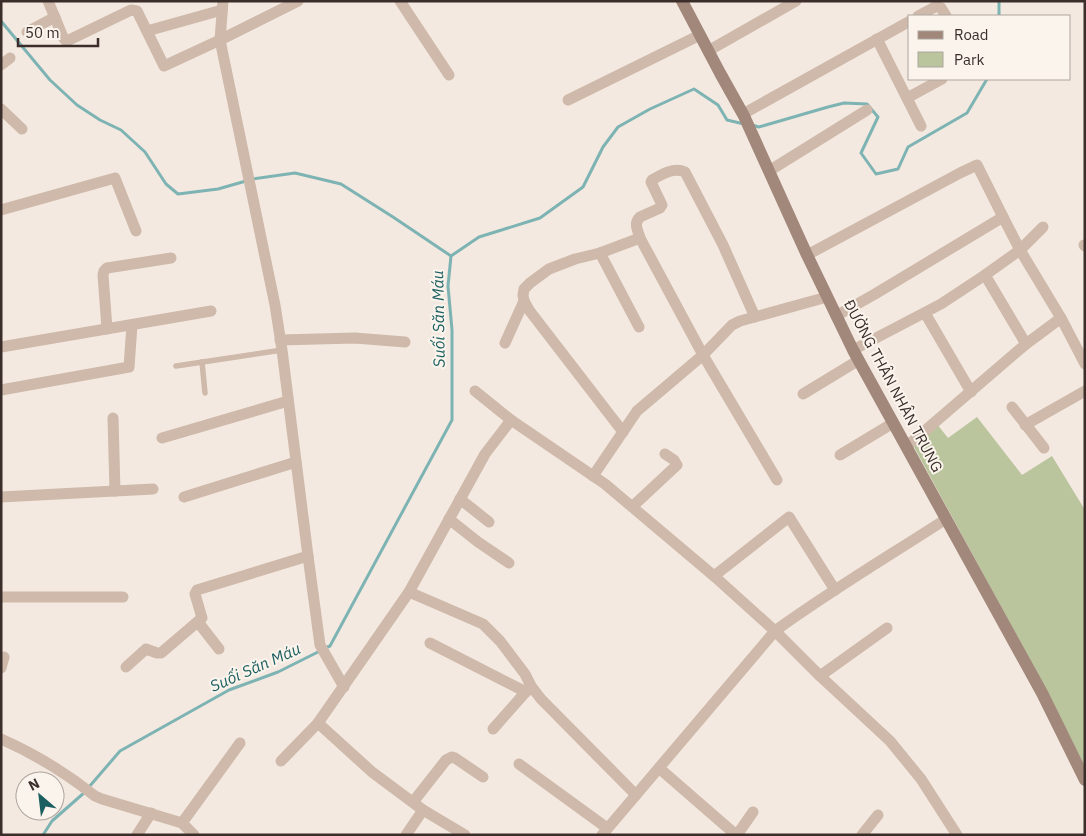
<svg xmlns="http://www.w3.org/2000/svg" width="1086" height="836" viewBox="0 0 1086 836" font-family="'IBM Plex Sans',sans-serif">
  <rect width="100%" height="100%" fill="#f4e9e0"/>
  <!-- green -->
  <path fill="#bac59e" d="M 977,417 L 1022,475 L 1052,456 L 1085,510 L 1085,767 L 1047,691 L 914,447 L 937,424 L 948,438 Z"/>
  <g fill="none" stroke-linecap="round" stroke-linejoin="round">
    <!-- stream -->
    <g stroke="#7db4b3" stroke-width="3">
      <path d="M 999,16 L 999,1"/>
      <path d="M 1,21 L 50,80 L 77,105 L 100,120 L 121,130 L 145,152 L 166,184 L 178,194 L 218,189 L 246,181"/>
      <path d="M 752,125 L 759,127 L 828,107 L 844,103 L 867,104 L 878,117 L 861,153 L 876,174 L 898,169 L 908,147 L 967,113 L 987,79"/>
      <path d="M 252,179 L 295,173 L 341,184 L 393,217 L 451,256"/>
      <path d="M 325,648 L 330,646 L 452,420 L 452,330 L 448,286 L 451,256 L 479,237 L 540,218 L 583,187 L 603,147 L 618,127 L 650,109 L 694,89 L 718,105 L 727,120 L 744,124"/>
      <path d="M 89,787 L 120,751 L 229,690 L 278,672 L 320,651"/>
      <path d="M 43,835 L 52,821 L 85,792"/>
    </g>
    <!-- lane -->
    <g stroke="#ceb9aa" stroke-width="5.5">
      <path d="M 202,362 L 205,393"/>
      <path d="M 176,366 L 282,350"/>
    </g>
    <!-- street -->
    <g stroke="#ceb9aa" stroke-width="11">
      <path d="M 48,1 L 63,37 L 65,40 L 69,40 L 131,10 L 137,11 L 164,66 L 220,40 L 298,1"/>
      <path d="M 400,1 L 449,75"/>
      <path d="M 918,16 L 933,8 L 937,6 L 941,8 L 946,16"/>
      <path d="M 147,31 L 222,10"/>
      <path d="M 27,32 L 55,17"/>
      <path d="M 877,39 L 921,126"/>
      <path d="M 708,51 L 796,1"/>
      <path d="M 1,65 L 10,58"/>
      <path d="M 907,98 L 942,79"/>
      <path d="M 568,100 L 700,35"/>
      <path d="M 1,109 L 22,129"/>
      <path d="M 743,114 L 910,21"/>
      <path d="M 769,171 L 867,110"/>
      <path d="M 1,210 L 115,178 L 136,231"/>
      <path d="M 1003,217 L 1020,250 L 1061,318 L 1085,364"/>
      <path d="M 1084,245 L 1085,246"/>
      <path d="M 600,253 L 639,327"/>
      <path d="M 807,255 L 960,173 L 977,165 L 1003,217 L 875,294 L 836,316"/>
      <path d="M 985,275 L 1026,344"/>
      <path d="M 524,301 L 529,310 L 623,432"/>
      <path d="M 925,313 L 971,392"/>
      <path d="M 755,317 L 723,245 L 685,172 C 674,167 662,174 652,180 L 651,182 L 662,205 L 660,208 L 640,217 C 633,224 638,230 640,238 L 703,355 L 777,480"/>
      <path d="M 107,329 L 103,275 L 104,271 L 107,268 L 171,258"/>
      <path d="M 280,340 L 355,338 L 405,342"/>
      <path d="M 505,343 L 524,301 L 523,295 L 524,289 L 530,283 L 549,269 L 575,259 L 600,253 L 640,238"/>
      <path d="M 1,347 L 211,311"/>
      <path d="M 853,350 L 941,304 L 985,275 L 1020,250 L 1043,227"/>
      <path d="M 1,390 L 129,367 L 132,325"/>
      <path d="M 475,391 L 511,420 L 605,484 L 714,576 L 775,631 L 820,676 L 890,741 L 921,779 L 957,835"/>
      <path d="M 803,394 L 859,360"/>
      <path d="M 1012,407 L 1044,448"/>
      <path d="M 113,418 L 115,491"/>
      <path d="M 1025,425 L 1085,391"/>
      <path d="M 162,438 L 288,401"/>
      <path d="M 906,447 L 1026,344 L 1061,318"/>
      <path d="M 840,455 L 893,423"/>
      <path d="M 593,476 L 637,411 L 703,355 L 732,325 L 740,321 L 827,297"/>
      <path d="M 1,497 L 153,489"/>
      <path d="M 184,497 L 296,462"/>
      <path d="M 460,499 L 489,522"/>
      <path d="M 633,506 L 677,465 L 674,460 L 665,454"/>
      <path d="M 449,519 L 478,542 L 509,563"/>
      <path d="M 308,556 L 320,645 L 344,687"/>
      <path d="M 714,576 L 789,517 L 835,590"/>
      <path d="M 409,592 L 483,624 L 500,641 L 525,674 L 531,686 L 541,699 L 636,795"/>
      <path d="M 1,597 L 123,597"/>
      <path d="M 198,622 L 219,649"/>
      <path d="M 430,643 L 526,692"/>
      <path d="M 126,667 L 146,649 L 157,653 L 161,653 L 202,618 L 195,594 L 197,590 L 308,556 L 282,350 L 275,305 L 220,40 L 223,1"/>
      <path d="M 1,668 L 4,657"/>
      <path d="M 820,676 L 887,628"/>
      <path d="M 318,723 L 372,772 L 423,810 L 465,835"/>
      <path d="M 493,729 L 530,687"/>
      <path d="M 1,739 C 35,754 66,773 95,796 L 102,799 L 182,823 L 194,835"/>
      <path d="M 281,761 L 318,723 L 409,592 L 485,454 L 511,420"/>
      <path d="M 519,764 L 607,828"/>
      <path d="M 659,768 L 736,835"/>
      <path d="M 413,802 L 446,760 L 452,757 L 455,758 L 483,777"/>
      <path d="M 182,823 L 240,743"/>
      <path d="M 137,835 L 151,813"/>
      <path d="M 406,835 L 423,810"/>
      <path d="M 602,835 L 775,631 C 830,591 889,556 946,519"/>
      <path d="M 737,835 L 753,812"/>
      <path d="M 862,835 L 878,815"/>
    </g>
    <!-- secondary -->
    <path stroke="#a2877b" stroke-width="12" d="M 682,1 L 720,73 L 744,116 L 807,255 L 853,350 L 1042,693 L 1085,780"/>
  </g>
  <g text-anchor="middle" stroke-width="4" stroke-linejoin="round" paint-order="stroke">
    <!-- street labels -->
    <g font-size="15" fill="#3b2e2a" stroke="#fbf4ed">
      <text transform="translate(893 386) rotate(62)" y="5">ĐƯỜNG THÂN NHÂN TRUNG</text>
    </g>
    <!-- water labels -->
    <g font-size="16" font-style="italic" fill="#1c5f60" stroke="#fbf4ed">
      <text transform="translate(438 319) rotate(-91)" y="6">Suối Săn Máu</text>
      <text transform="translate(255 667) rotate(-24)" y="6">Suối Săn Máu</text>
    </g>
  </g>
  <!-- border -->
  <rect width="1086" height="836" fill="none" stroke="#3b2e2a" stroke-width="5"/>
  <!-- legend -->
  <rect x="908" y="15" width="162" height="65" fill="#fbf4ed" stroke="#aea59f"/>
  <rect x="918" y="31" width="25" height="8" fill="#a2877b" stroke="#aea59f"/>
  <text x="954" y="40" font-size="15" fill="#3b2e2a">Road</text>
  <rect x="918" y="52" width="25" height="15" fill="#bac59e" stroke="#aea59f"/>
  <text x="954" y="65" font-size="15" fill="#3b2e2a">Park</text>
  <!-- north arrow -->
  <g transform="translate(40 796) rotate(332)"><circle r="24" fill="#fbf4ed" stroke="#aea59f"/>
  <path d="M0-4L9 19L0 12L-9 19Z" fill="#1c5f60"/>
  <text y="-8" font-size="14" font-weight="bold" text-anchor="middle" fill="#3b2e2a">N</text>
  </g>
  <!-- scale -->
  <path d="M18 38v8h80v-8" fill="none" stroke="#3b2e2a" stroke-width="2.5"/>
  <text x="25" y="38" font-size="15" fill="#3b2e2a" stroke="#fbf4ed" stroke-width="4" paint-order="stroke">50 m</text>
</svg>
